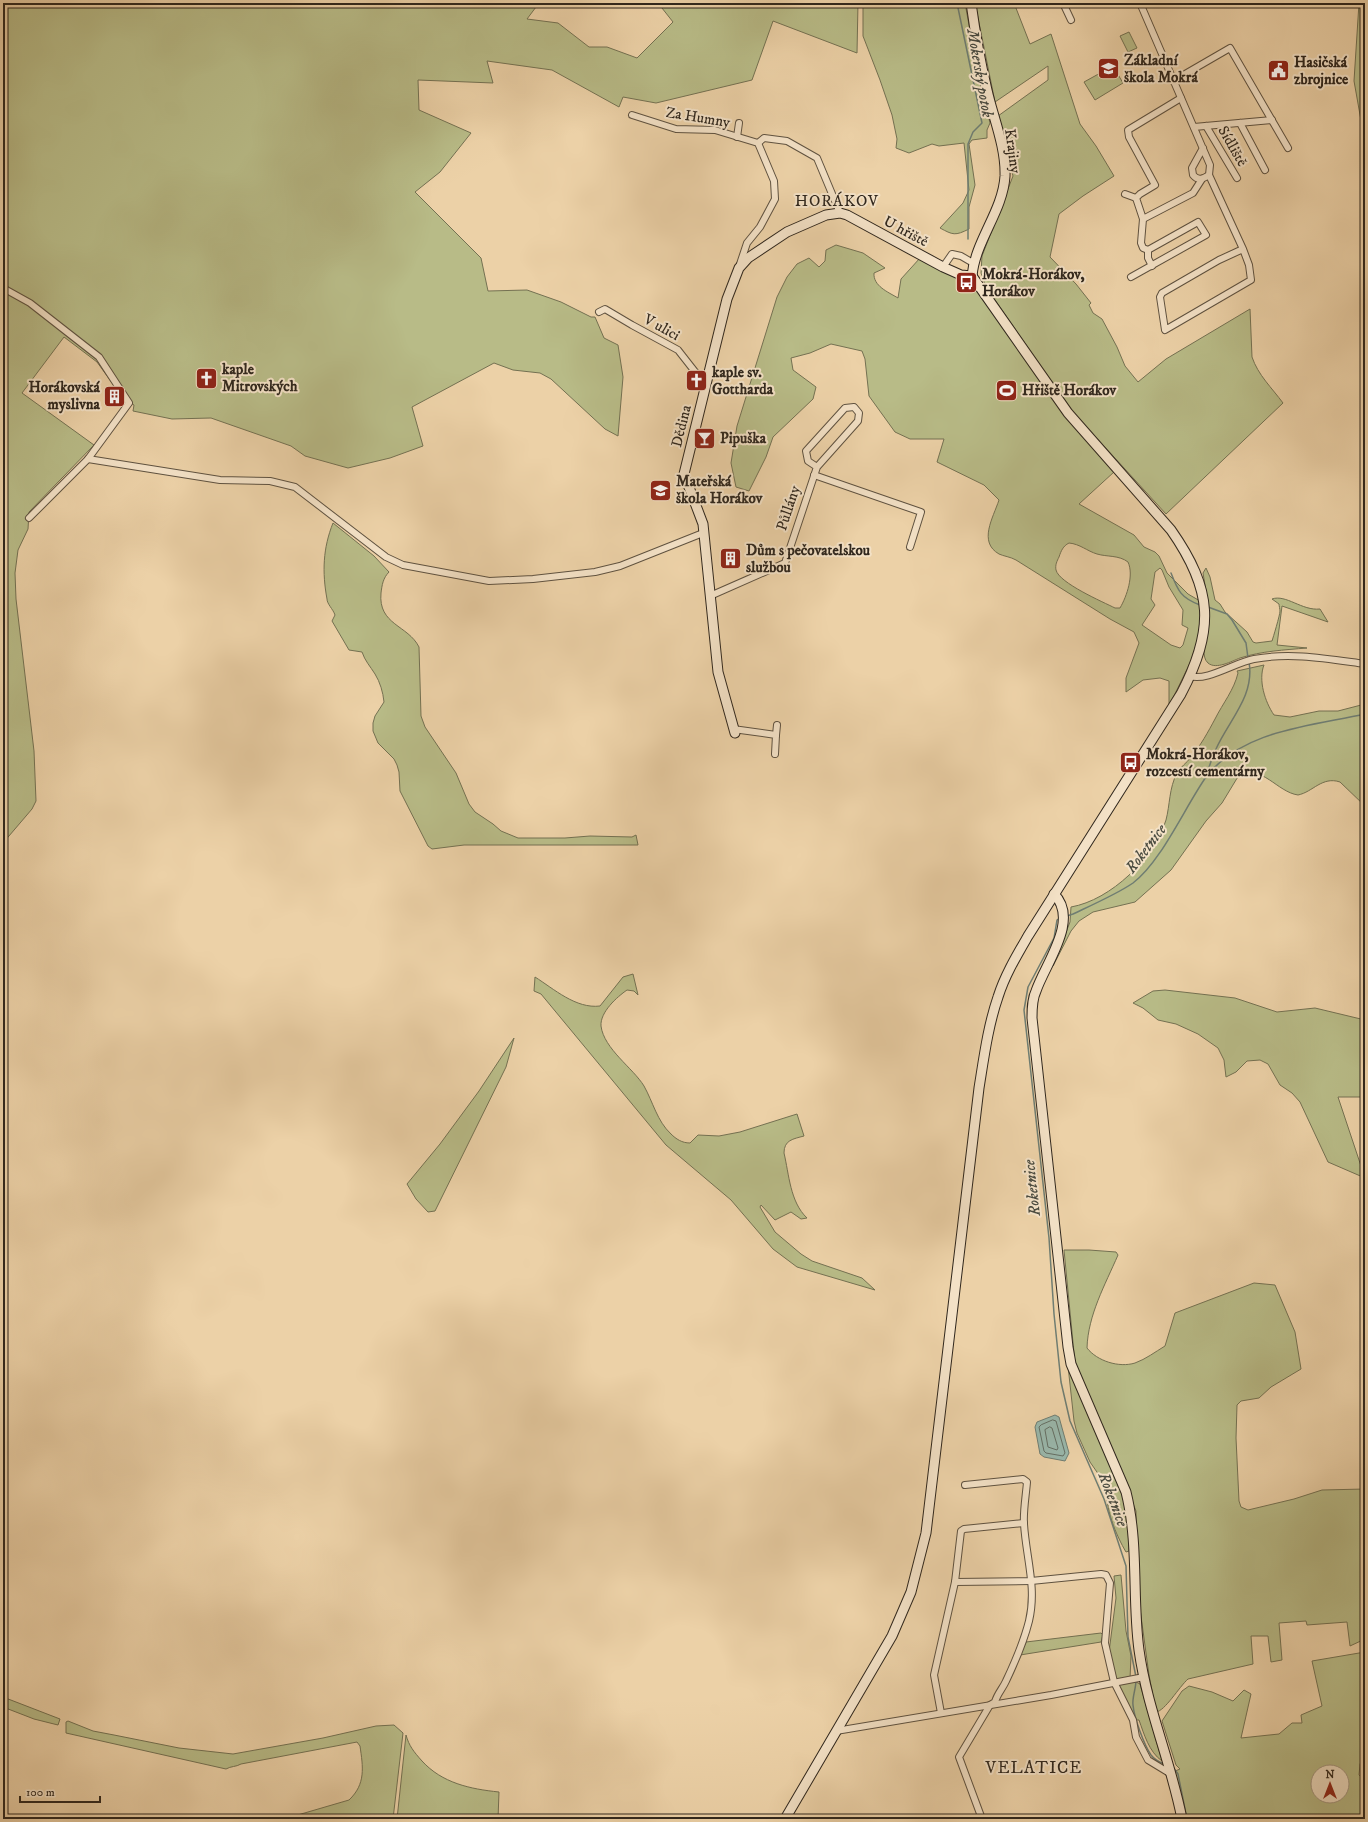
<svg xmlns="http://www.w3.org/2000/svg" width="1368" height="1822" viewBox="0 0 1368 1822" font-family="'IM FELL DW Pica',serif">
  <rect width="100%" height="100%" fill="#ecd1a7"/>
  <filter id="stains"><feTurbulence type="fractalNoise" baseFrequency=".005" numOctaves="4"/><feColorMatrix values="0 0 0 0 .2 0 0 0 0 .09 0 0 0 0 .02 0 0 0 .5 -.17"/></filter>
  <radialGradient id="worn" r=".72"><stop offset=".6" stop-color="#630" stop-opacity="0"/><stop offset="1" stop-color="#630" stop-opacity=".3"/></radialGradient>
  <!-- green -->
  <g fill="#b8bb87" stroke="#747152" fill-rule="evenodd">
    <path d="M 3,3 L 539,3 L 527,19 L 558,23 L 589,47 L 607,47 L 637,58 L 673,22 L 658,3 L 858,3 L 857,53 L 773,21 L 752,80 L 656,103 L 623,97 L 619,107 L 552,70 L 487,61 L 493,83 L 418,80 L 419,110 L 471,133 L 440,172 L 415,192 L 481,258 L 488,291 L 527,290 L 561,302 L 591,317 L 595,317 L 604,338 L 618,345 L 623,377 L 618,436 L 605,429 L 551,379 L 540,373 L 513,370 L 494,363 L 412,407 L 423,446 L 390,458 L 348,468 L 305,456 L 291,446 L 211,418 L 172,419 L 133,411 L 134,405 L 123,398 L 97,362 L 64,337 L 22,393 L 94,445 L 29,512 L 28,529 L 18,550 L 15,573 L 16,599 L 34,751 L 36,801 L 32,809 L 3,843 Z"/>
    <path d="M 863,3 L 965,3 L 977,69 L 990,123 L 987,130 L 987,138 L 972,140 L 969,144 L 975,185 L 969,207 L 969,229 C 955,236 953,235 940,228 L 963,203 L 969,190 L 964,143 L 939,146 L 932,144 L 909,153 L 896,148 L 897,139 L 892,115 L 880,80 L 863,36 Z"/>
    <path d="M 975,3 L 1014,3 L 1030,44 L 1051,34 L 1080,124 L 1096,146 L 1114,176 L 1083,196 L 1059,214 L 1050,257 L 1076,284 L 1091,303 L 1089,305 L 1093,313 L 1102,319 L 1117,347 L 1125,366 L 1138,382 L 1166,359 L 1250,309 L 1252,357 C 1258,375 1272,388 1283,403 L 1166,514 L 1072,411 L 986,287 L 981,273 L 982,256 L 1013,176 L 998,116 L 1048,80 L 1048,66 L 995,102 Z"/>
    <path d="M 1359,3 L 1365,3 L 1365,143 L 1354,81 Z"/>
    <path d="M 1129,32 L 1137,48 L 1128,52 L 1120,36 Z"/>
    <path d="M 1113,66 L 1123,83 L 1095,100 L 1084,82 Z"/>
    <path d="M 836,245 L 863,253 L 885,268 L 874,273 C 873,286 888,292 898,298 L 901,279 L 920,258 L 962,280 L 964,279 L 982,294 L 1114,472 L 1079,504 L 1134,535 L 1144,547 L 1155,552 L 1159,556 L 1167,573 L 1188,594 L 1200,601 L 1207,597 L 1203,573 L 1206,568 L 1210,577 L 1215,600 L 1220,604 L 1225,612 L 1247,632 L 1253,642 L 1256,643 L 1272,641 C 1273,638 1280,615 1280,611 C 1280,610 1279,605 1279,604 L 1272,599 C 1286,594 1302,611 1320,609 L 1328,622 L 1282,606 L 1277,645 L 1307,648 C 1284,650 1262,651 1240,658 C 1232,661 1216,670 1208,663 C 1201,657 1205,642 1207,634 L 1200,632 L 1191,661 L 1169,706 L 1169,681 L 1160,678 L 1143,680 L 1126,692 L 1126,678 L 1139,643 L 1134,632 L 1110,619 L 1016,560 C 1011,557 1003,556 999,554 C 978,542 993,518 999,500 L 984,485 L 937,462 L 944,439 L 910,439 L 895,432 L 869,396 L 865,359 L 862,351 L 831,344 L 810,353 L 791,358 L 793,370 L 816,387 L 813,399 L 773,437 L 766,457 L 749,491 L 736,487 L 731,463 L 737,426 L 777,297 L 787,277 L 797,264 L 809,258 L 819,267 L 825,261 L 826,250 ZM 1069,543 C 1080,544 1087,551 1097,554 C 1107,557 1119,555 1128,562 C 1134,575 1127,596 1120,608 L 1115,608 C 1103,602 1059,583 1056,570 C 1055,565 1057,561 1059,557 C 1061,551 1063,546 1069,543 ZM 1160,568 L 1162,570 L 1169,587 L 1183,610 L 1182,625 L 1188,628 L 1183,645 L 1180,648 L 1171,645 L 1142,625 L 1155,605 L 1151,599 L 1155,572 Z"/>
    <path d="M 333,523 L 374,556 L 389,572 C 383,578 382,585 381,593 C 378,625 408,625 419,647 L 421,716 L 425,727 L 456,773 L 469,804 L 475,812 L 493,824 L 501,831 L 518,838 L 565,838 L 590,836 L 632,837 L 636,835 L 638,845 L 464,845 L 432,849 L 428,846 L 400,791 L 399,772 L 397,765 L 394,759 L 378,743 L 373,731 L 373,723 L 375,716 L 384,702 C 383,692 380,682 375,674 C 370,666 365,661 362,652 L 349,650 L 332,621 L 335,615 C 333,609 327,604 327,599 C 322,572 323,548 333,523 Z"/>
    <path d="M 1264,665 C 1258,680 1265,702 1274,715 L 1290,717 L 1319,711 L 1338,711 L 1365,704 L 1365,806 L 1340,782 C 1322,776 1313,792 1298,795 C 1277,792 1262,764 1239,775 L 1222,803 L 1206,821 L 1171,870 L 1135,902 L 1093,912 L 1079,921 L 1071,931 L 1053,966 L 1070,922 L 1071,907 C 1111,900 1154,858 1166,820 C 1170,805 1169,788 1177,773 C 1180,767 1187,763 1191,757 C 1201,745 1208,732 1215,719 C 1223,703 1234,690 1238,673 L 1237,671 Z"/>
    <path d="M 633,974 L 638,995 L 634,991 L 627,990 C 617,997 600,1012 601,1026 C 604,1049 633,1068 644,1086 C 653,1102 657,1121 671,1134 C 676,1139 682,1143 690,1143 L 698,1135 L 719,1136 L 740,1132 L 797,1114 L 804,1136 C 793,1139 784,1140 784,1153 C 789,1174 790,1202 807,1218 L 801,1219 L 791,1212 L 775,1220 L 761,1205 L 760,1207 L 775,1232 L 801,1254 L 812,1261 L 862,1278 L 875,1290 L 797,1267 L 773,1249 L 731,1200 L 666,1145 L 541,994 L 534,991 L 535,977 C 554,989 576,1009 600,1006 L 623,977 Z"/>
    <path d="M 1165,990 L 1235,998 L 1277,1012 L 1315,1008 L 1365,1020 L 1365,1097 L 1338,1097 L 1365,1178 L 1328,1162 L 1300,1102 L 1292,1093 L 1280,1085 L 1268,1064 L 1260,1060 L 1247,1061 L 1236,1072 L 1226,1077 L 1224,1060 L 1218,1048 L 1198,1034 L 1176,1024 L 1158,1020 L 1143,1008 L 1133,1003 L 1153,991 Z"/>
    <path d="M 514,1038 L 506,1067 L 435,1211 L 428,1212 L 416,1199 L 407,1184 L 440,1144 L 479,1091 Z"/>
    <path d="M 1064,1250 L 1089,1250 L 1116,1252 L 1118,1255 C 1105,1285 1088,1315 1087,1348 C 1097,1361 1119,1368 1135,1363 C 1146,1359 1155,1352 1165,1346 L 1175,1313 L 1254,1283 L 1275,1285 L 1295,1332 L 1301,1369 L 1271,1387 L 1259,1398 L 1241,1401 L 1237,1405 L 1236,1438 L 1239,1501 L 1241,1507 L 1248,1510 L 1294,1499 L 1322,1490 L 1365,1489 L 1365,1639 L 1350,1646 L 1347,1622 L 1307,1625 L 1306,1621 L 1279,1623 L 1282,1660 L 1271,1662 L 1268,1636 L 1251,1636 L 1253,1664 L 1188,1679 C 1179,1687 1165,1711 1156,1712 L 1149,1675 L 1138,1594 L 1136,1511 L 1098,1416 L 1075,1363 Z"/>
    <path d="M 1068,1366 L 1123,1492 L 1128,1519 L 1129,1551 L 1126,1552 C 1117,1537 1103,1505 1108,1488 L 1090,1462 L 1077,1433 L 1074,1421 Z"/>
    <path d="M 1121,1575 L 1126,1631 L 1131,1656 L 1130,1679 L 1140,1684 L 1162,1761 C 1149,1752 1144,1734 1139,1720 L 1133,1720 L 1120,1698 L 1109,1652 L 1116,1598 L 1114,1576 Z"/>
    <path d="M 1101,1633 L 1103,1635 L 1101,1642 L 1020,1655 L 1026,1642 Z"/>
    <path d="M 1365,1652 L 1365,1755 L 1360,1764 L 1359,1775 L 1365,1781 L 1365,1814 L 1359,1815 L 1353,1819 L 1184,1819 L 1173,1772 L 1180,1769 L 1176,1765 L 1162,1721 L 1182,1691 L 1189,1686 L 1212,1692 L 1233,1701 L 1244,1690 L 1251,1694 L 1241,1738 L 1279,1734 L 1292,1723 L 1302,1723 L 1301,1715 L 1322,1706 L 1312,1661 ZM 1318,1772 L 1342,1772 L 1342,1796 L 1318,1796 Z"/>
    <path d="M 3,1697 L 60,1719 L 58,1725 L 34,1719 L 3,1707 Z"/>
    <path d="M 68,1721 L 93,1731 L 114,1735 L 179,1748 L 233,1754 L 323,1738 L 376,1726 L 394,1725 L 403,1733 L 393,1819 L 284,1819 L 349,1800 C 366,1784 363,1767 360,1746 L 357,1742 L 241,1764 C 236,1767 231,1766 226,1769 L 66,1733 L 66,1722 Z"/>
    <path d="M 406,1735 C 409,1746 414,1752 422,1761 C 442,1783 470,1789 499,1792 L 498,1819 L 397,1819 Z"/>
  </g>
  <!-- water -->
  <path fill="#99b7ab" stroke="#6f7d72" d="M 1055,1415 L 1059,1417 L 1069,1453 L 1065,1461 L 1044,1457 L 1040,1454 L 1035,1427 L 1037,1422 Z"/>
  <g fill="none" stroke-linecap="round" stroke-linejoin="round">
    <!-- shore -->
    <g stroke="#646f64" stroke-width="1">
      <path d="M 1053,1420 L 1056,1421 L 1065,1453 L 1063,1456 L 1046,1453 L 1044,1451 L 1039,1427 L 1041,1425 Z"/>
      <path d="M 1050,1427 L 1052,1428 L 1058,1448 L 1057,1450 L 1048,1447 L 1045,1430 Z"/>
    </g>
    <!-- stream -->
    <g stroke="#6f7d72" stroke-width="1.5">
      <path d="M 957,3 L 982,123 L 973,132 L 968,144 L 968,239"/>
      <path d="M 1171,573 C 1178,591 1181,598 1200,605"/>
      <path d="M 1208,607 L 1227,614 L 1232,620 L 1246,643 L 1248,658"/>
      <path d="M 1206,776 C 1209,767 1212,758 1216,749 C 1229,720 1255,696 1249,662"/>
      <path d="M 1067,916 L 1073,914 C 1092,905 1117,894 1133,883 C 1161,862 1185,807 1206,777 C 1242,730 1311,726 1365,714"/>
      <path d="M 1060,918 L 1057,920 L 1054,938 L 1028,987 L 1024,1010 L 1049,1238 L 1054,1314 L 1061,1382 L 1070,1421 L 1104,1499 L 1126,1566 L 1128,1637 L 1136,1677"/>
      <path d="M 1136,1680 C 1136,1689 1132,1697 1133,1705 C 1134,1717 1144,1745 1151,1755 C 1154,1759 1159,1762 1164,1764"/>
      <path d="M 1173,1767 L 1178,1774 L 1187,1819"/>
    </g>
    <defs>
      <g id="street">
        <path d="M 1063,3 L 1071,20"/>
        <path d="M 1140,3 L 1210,165 L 1209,175 C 1203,179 1198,181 1193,175 L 1192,168 L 1203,148"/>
        <path d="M 1173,81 L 1230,48 L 1288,148"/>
        <path d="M 1181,98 L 1128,130 L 1129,137 L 1155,185 L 1140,194 L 1136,198 L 1143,219 L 1193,193 L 1202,179"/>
        <path d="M 632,115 L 676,129 L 715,130 L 758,143 L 774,181 L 775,199 L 760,227 L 747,243 L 740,264"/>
        <path d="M 1240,123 L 1265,170"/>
        <path d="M 1206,126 L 1237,178"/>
        <path d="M 1194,127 L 1272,120"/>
        <path d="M 737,137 L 739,123"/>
        <path d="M 758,143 L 764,138 L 787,141 L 817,158 L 840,213"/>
        <path d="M 1209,175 L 1243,249 L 1249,265 L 1251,280 L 1165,330 L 1160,297 L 1162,293 L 1219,260 L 1243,249"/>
        <path d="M 1125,194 L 1136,198"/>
        <path d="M 1148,250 L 1148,258 L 1152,266"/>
        <path d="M 943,267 L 952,254 L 961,256 L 973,263"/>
        <path d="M 1131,277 L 1206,235 L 1198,222 L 1148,250 L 1143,248 L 1141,243 L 1143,219"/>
        <path d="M 3,288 L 30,303 L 99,357 L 129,403 L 88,459 L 29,518"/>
        <path d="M 599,312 L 605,309 L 632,325 L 678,350 L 696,373 L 707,377"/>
        <path d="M 88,459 L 220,480 L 270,481 L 295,487 L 386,557 L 403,565 L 489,581 L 533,579 L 595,572 L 620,566 L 703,533"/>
        <path d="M 814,475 L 921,512 L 910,547"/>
        <path d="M 710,596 L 785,563 L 817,467 L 858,421 L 859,413 L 854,407 L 845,408 L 806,451 L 808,461 L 817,467"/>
        <path d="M 1190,676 C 1206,682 1236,662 1254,659 C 1291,652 1328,659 1365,664"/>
        <path d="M 733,729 L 776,735 L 775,754"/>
        <path d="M 776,735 L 777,725"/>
        <path d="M 965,1485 L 1023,1479 L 1027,1482 C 1026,1495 1023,1512 1024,1524 C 1026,1557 1037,1588 1029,1621 C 1024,1641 1015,1662 1006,1681 C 1003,1688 997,1694 995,1702 L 990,1705 L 959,1757 L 982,1819"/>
        <path d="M 955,1582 L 1031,1581 L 1101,1574 L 1106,1575 L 1110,1583 L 1105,1643 L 1114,1682 L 1133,1720 L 1136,1737 L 1148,1760 L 1171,1774"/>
        <path d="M 941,1713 L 934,1675 L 955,1582 L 961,1531 L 964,1529 L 1024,1523"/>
        <path d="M 836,1731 L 1051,1695 L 1144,1677"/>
      </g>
      <g id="secondary">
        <path d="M 971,3 C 975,32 980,61 987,90 C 993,117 1006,147 1005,176 C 1003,211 975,241 972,276"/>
        <path d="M 735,733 L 718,672 L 703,524 L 684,474 L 727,299 L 739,268 L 748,258 L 787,232 L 826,215 L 840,213 L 847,215 L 943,267 L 961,275 L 972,276"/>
        <path d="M 1054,894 C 1080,920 1045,964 1036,991 C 1032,999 1032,1009 1032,1018 L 1068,1347 L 1071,1364 L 1126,1492 C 1139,1544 1132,1598 1139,1650 C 1147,1708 1171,1762 1182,1819"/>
        <path d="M 785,1819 L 892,1636 L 911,1592 L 926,1533 L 979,1088 C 984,1057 988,1026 998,997 C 1005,975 1017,955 1028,936 L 1181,694 C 1215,629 1213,590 1171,530 L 1068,413 L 972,276"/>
      </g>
    </defs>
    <!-- street casing -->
    <use href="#street" stroke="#5f5240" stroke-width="8"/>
    <!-- secondary casing -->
    <use href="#secondary" stroke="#30271d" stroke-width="11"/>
    <!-- street -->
    <use href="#street" stroke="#f3e1c6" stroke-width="6"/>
    <!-- secondary -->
    <use href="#secondary" stroke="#f3e1c6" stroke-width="9"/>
  </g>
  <!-- icons -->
  <defs>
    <symbol id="school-square" viewBox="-11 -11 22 22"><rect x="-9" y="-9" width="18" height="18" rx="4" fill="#8f2418" stroke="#f3e1c6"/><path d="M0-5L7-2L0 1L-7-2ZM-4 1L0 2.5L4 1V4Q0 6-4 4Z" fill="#fff"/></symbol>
    <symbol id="civic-square" viewBox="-11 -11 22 22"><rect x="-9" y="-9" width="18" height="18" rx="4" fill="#8f2418" stroke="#f3e1c6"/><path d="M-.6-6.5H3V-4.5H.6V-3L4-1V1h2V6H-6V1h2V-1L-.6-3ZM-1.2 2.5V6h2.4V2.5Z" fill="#fff"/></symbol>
    <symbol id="bus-square" viewBox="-11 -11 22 22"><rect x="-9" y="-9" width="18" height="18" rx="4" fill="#8f2418" stroke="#f3e1c6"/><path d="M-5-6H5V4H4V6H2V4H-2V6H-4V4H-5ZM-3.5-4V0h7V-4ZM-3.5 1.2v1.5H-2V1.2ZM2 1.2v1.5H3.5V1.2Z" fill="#fff"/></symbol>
    <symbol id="church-square" viewBox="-11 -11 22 22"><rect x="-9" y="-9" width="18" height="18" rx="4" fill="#8f2418" stroke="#f3e1c6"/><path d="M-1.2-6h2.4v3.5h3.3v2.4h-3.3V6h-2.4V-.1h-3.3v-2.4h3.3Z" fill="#fff"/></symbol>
    <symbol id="stadium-square" viewBox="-11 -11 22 22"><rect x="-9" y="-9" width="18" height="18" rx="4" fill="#8f2418" stroke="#f3e1c6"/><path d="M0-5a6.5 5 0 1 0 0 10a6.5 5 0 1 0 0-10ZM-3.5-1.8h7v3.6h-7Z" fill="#fff"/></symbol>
    <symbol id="building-square" viewBox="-11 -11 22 22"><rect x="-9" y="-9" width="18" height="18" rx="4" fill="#8f2418" stroke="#f3e1c6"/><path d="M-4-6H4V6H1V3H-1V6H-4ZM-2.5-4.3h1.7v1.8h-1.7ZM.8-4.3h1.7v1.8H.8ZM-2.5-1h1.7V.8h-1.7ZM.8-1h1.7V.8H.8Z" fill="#fff"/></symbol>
    <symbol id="bar-square" viewBox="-11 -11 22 22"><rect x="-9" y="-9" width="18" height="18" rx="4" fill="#8f2418" stroke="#f3e1c6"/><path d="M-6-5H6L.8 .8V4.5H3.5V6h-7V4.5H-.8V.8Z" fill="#fff"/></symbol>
  </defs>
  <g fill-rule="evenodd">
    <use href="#school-square" x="1096" y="56" width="25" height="25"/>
    <use href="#civic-square" x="1266" y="58" width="25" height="25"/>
    <use href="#bus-square" x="954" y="270" width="25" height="25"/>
    <use href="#church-square" x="194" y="366" width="25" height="25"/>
    <use href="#church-square" x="684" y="368" width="25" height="25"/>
    <use href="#stadium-square" x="994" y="378" width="25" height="25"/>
    <use href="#building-square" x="102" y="384" width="25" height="25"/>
    <use href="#bar-square" x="692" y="426" width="25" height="25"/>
    <use href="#school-square" x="648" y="478" width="25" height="25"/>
    <use href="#building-square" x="718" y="546" width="25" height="25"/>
    <use href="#bus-square" x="1118" y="750" width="25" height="25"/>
  </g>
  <g text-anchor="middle" stroke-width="4" stroke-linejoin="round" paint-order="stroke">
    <!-- poi labels -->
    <g font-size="15" font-weight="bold" fill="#30271d" stroke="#f3e1c6" text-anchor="start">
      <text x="1124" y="65">Základní<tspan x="1124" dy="17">škola Mokrá</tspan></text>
      <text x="1294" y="67">Hasičská<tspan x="1294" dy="17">zbrojnice</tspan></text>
      <text x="982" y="279">Mokrá-Horákov,<tspan x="982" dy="17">Horákov</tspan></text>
      <text x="222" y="374">kaple<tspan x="222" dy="17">Mitrovských</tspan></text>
      <text x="712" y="377">kaple sv.<tspan x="712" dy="17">Gottharda</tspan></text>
      <text x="100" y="392" text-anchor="end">Horákovská<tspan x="100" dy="17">myslivna</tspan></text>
      <text x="1022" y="395">Hřiště Horákov</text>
      <text x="720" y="443">Pipuška</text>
      <text x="676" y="486">Mateřská<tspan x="676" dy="17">škola Horákov</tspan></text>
      <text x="746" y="555">Dům s pečovatelskou<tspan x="746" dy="17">službou</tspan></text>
      <text x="1146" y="759">Mokrá-Horákov,<tspan x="1146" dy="17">rozcestí cementárny</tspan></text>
    </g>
    <!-- street labels -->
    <g font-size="15" fill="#30271d" stroke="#f3e1c6">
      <text transform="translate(698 117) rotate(9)" y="5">Za Humny</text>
      <text transform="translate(1233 146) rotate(60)" y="5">Sídliště</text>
      <text transform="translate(1013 151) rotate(82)" y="5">Krajiny</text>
      <text transform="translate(906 231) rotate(28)" y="5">U hřiště</text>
      <text transform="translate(662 327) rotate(29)" y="5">V ulici</text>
      <text transform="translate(681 426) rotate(-76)" y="5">Dědina</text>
      <text transform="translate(788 508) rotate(-72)" y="5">Půllány</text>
    </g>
    <!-- water labels -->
    <g font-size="16" font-style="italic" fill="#4a4b40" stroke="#f3e1c6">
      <text transform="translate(981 73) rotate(80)" y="6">Mokerský potok</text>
      <text transform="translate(1145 848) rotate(-53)" y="6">Roketnice</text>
      <text transform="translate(1031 1188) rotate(-96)" y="6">Roketnice</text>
      <text transform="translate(1114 1499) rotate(69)" y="6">Roketnice</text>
    </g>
    <!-- neighbourhood labels -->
    <g font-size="16" letter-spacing="1" fill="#30271d" stroke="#f3e1c6">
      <text x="837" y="206">HORÁKOV</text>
    </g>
    <!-- quarter labels -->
    <g font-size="17" letter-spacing="1" fill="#30271d" stroke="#f3e1c6">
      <text x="1034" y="1773">VELATICE</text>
    </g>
  </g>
  <!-- margin -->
  <rect width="1368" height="1822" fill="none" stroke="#ecd1a7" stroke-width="16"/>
  <rect x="4" y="4" width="1360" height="1814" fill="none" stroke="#30271d" stroke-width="2"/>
  <rect x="8" y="8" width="1352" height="1806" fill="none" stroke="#30271d"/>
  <!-- north arrow -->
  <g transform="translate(1330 1784)"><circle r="19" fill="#f3e1c6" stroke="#a59782"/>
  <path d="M0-3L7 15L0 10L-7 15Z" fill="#8f2418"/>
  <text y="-6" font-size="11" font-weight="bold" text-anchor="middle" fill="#30271d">N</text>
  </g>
  <!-- scale -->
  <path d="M20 1796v6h80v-6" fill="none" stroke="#30271d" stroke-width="2"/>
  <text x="26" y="1796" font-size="12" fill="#30271d" stroke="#f3e1c6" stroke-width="3" paint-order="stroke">100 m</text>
  <rect width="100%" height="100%" filter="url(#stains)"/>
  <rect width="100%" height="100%" fill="url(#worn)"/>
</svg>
